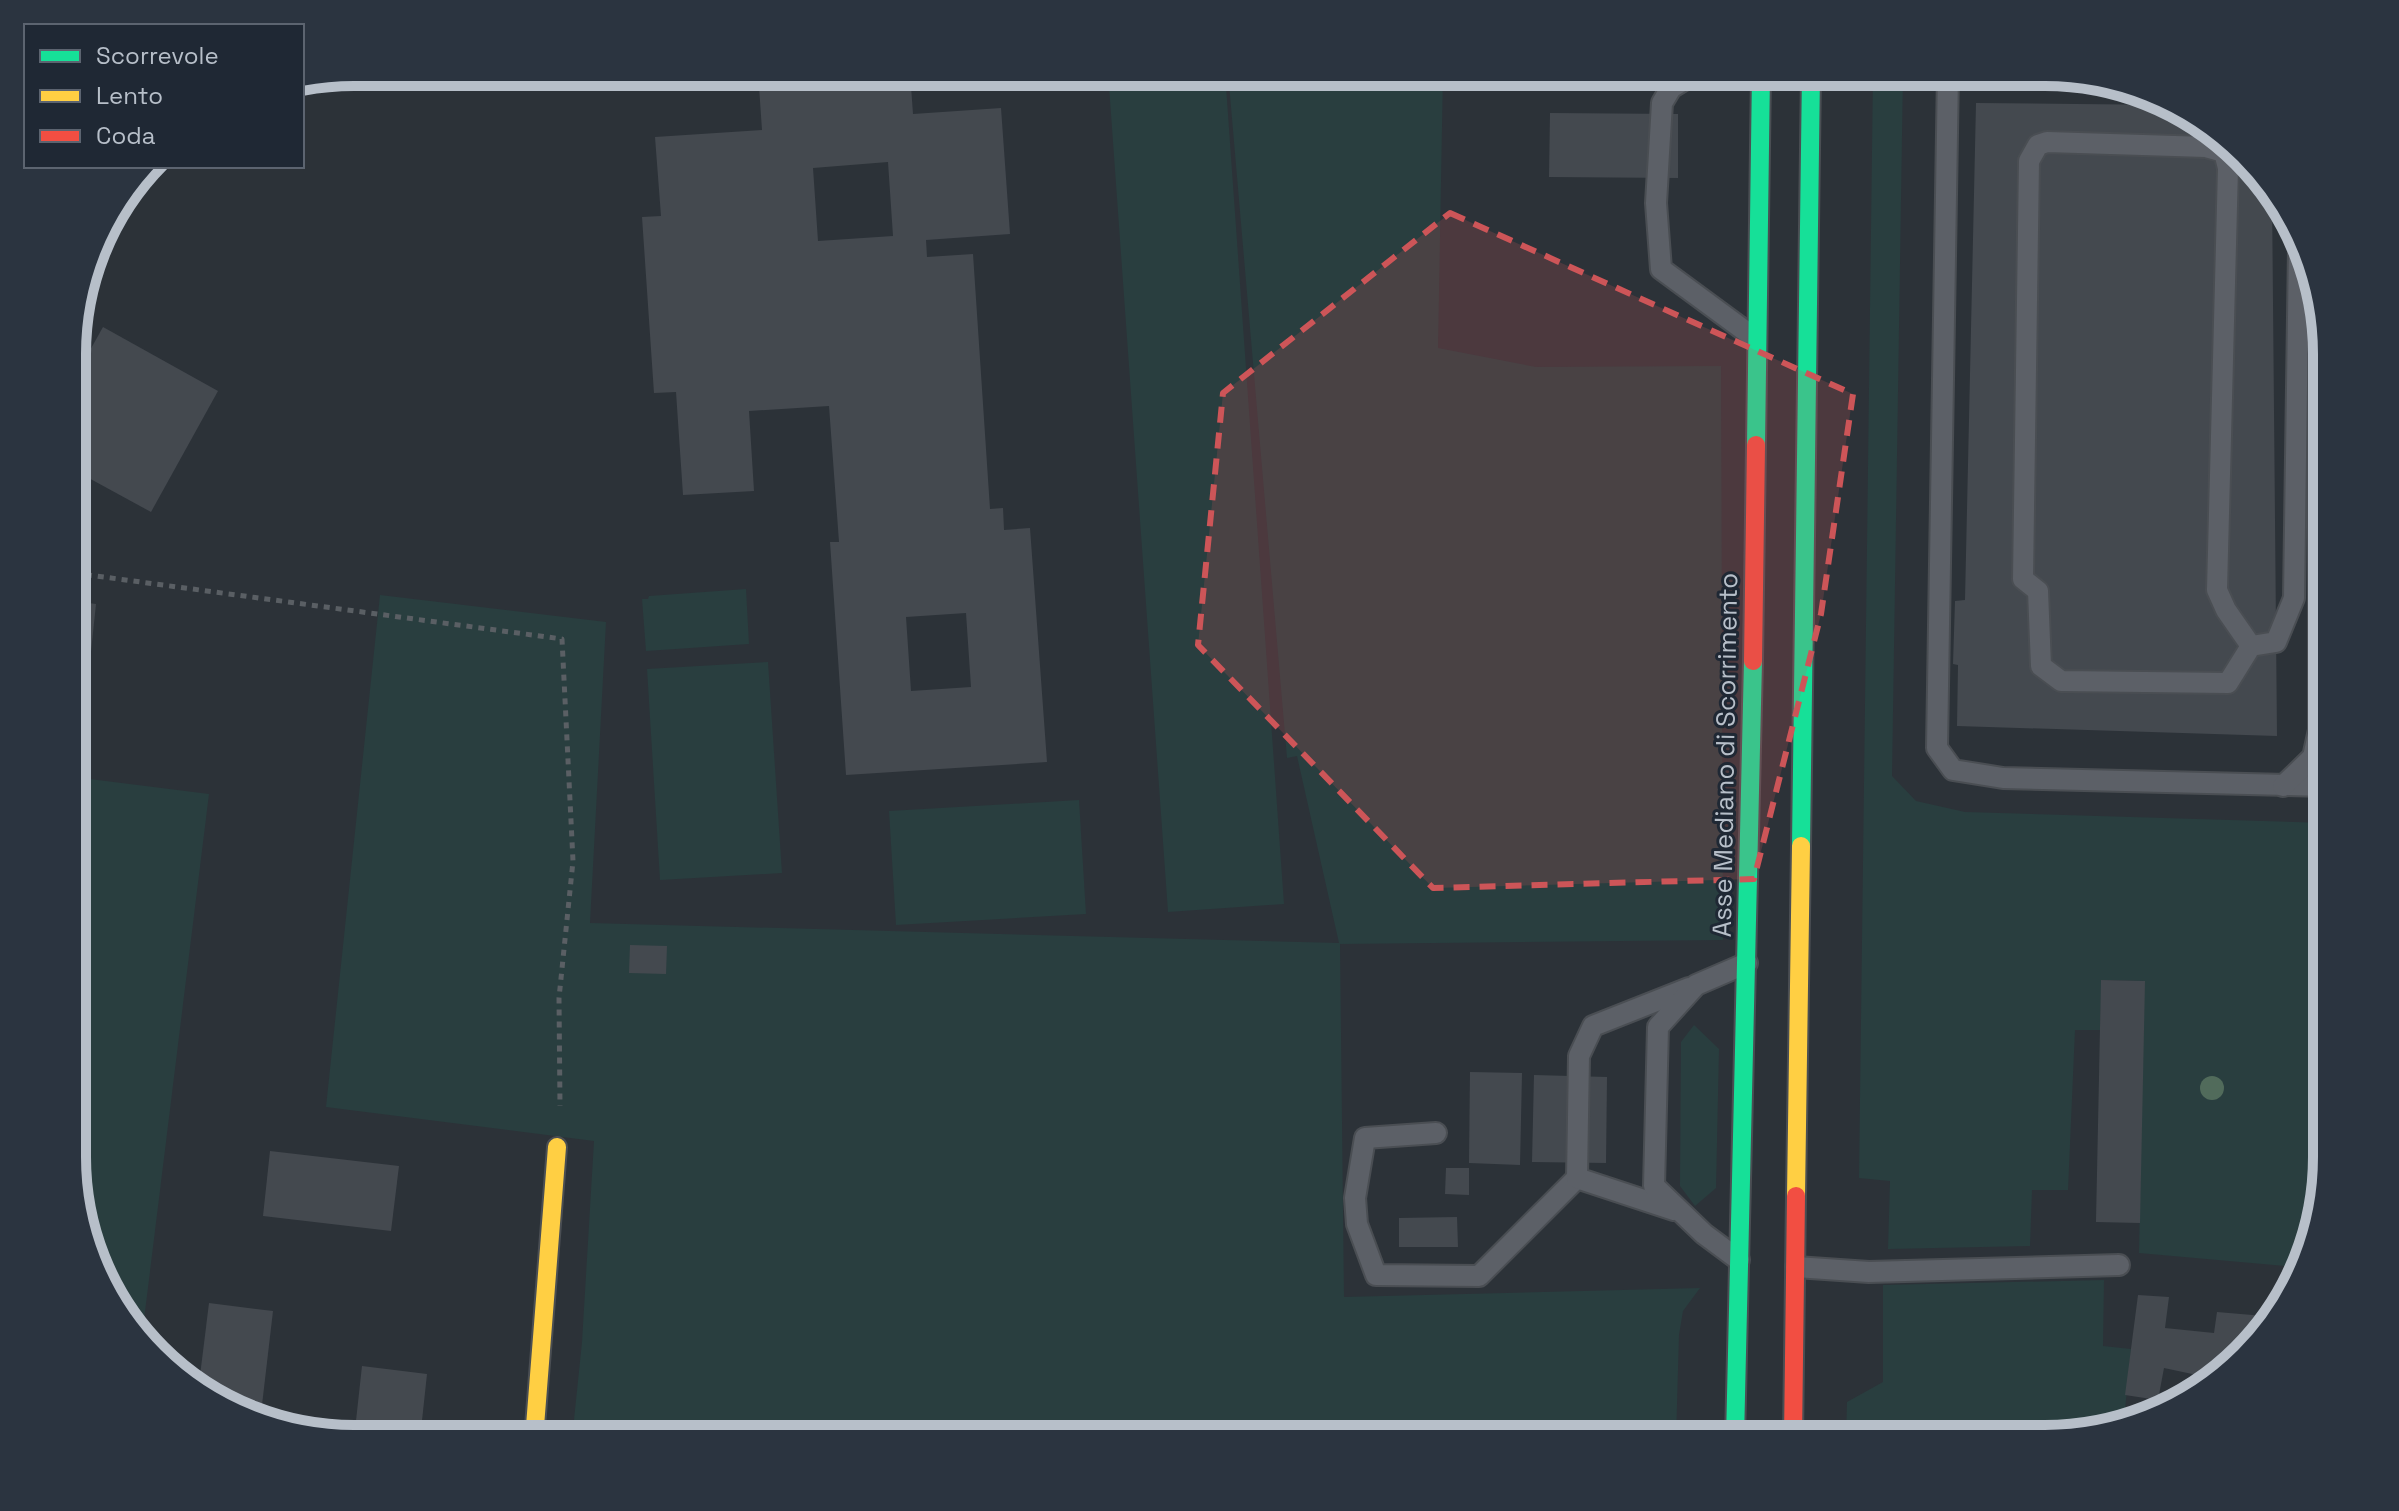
<svg xmlns="http://www.w3.org/2000/svg" width="2399" height="1511" viewBox="0 0 2399 1511" font-family="'Space Grotesk',sans-serif">
  <rect width="100%" height="100%" fill="#2c3238"/>
  <!-- green -->
  <g fill="#293e3f">
    <path d="M 1108,72 L 1225,72 L 1284,904 L 1168,912 Z"/>
    <path d="M 1228,72 L 1443,72 L 1438,348 L 1536,367 L 1721,366 L 1723,940 L 1340,944 L 1344,1297 L 1700,1288 L 1683,1311 L 1679,1335 L 1676,1439 L 572,1439 L 582,1342 L 594,1141 L 326,1107 L 380,595 L 606,622 L 590,923 L 1339,943 L 1297,756 L 1287,758 Z"/>
    <path d="M 1873,72 L 1903,72 L 1892,776 L 1916,801 L 1965,812 L 2326,823 L 2326,1175 L 2296,1267 L 2139,1253 L 2144,981 L 2102,980 L 2100,1030 L 2075,1030 L 2068,1190 L 2032,1190 L 2030,1246 L 1888,1249 L 1890,1181 L 1859,1178 Z"/>
    <path d="M 746,589 L 749,644 L 646,651 L 642,599 L 648,599 L 649,596 Z"/>
    <path d="M 768,662 L 782,873 L 660,880 L 647,669 Z"/>
    <path d="M 74,777 L 209,794 L 142,1336 L 119,1313 L 74,1194 Z"/>
    <path d="M 1079,800 L 1086,914 L 896,925 L 889,811 Z"/>
    <path d="M 1694,1025 L 1719,1049 L 1716,1188 L 1695,1206 L 1680,1186 L 1681,1042 Z"/>
    <path d="M 2104,1280 L 2103,1346 L 2131,1349 L 2124,1420 L 2063,1438 L 1846,1438 L 1847,1402 L 1883,1382 L 1883,1285 Z"/>
  </g>
  <!-- building -->
  <g fill="#44494f" fill-rule="evenodd">
    <path d="M 758,72 L 910,72 L 913,114 L 1001,108 L 1010,234 L 926,240 L 927,257 L 973,254 L 990,509 L 1003,508 L 1004,530 L 1030,528 L 1047,762 L 846,775 L 830,542 L 839,542 L 829,406 L 749,411 L 754,491 L 683,495 L 676,392 L 654,393 L 642,217 L 661,216 L 655,137 L 762,130 ZM 888,162 L 893,236 L 818,241 L 813,168 ZM 966,613 L 971,687 L 911,691 L 906,617 Z"/>
    <path d="M 1976,103 L 2170,105 L 2201,119 L 2272,194 L 2277,736 L 1957,726 L 1958,665 L 1953,664 L 1955,601 L 1965,600 Z"/>
    <path d="M 1550,113 L 1678,114 L 1678,178 L 1549,177 Z"/>
    <path d="M 103,327 L 218,391 L 151,512 L 74,470 L 74,379 Z"/>
    <path d="M 74,601 L 96,604 L 81,747 L 74,746 Z"/>
    <path d="M 630,945 L 667,946 L 666,974 L 629,973 Z"/>
    <path d="M 2101,980 L 2145,981 L 2140,1223 L 2096,1222 Z"/>
    <path d="M 1470,1072 L 1522,1073 L 1520,1165 L 1469,1163 Z"/>
    <path d="M 1534,1075 L 1607,1077 L 1606,1163 L 1532,1162 Z"/>
    <path d="M 270,1151 L 399,1166 L 391,1231 L 263,1216 Z"/>
    <path d="M 1446,1168 L 1469,1168 L 1469,1195 L 1445,1194 Z"/>
    <path d="M 1457,1217 L 1458,1247 L 1399,1247 L 1399,1218 Z"/>
    <path d="M 2138,1295 L 2169,1297 L 2165,1328 L 2214,1333 L 2217,1312 L 2264,1316 L 2263,1329 L 2211,1378 L 2164,1368 L 2158,1400 L 2125,1395 Z"/>
    <path d="M 209,1303 L 273,1311 L 260,1422 L 198,1392 Z"/>
    <path d="M 362,1366 L 427,1374 L 420,1439 L 354,1439 Z"/>
  </g>
  <g fill="none" stroke-linecap="round" stroke-linejoin="round">
    <defs>
      <g id="lane">
        <path d="M 1697,72 L 1671,88 L 1662,103 L 1656,203 L 1661,269 L 1756,339"/>
        <path d="M 1948,72 L 1937,748 L 1953,770 L 2003,778 L 2326,786"/>
        <path d="M 2251,646 L 2228,683 L 2061,681 L 2041,666 L 2038,591 L 2023,579 L 2029,161 L 2038,145 L 2047,142 L 2206,147 L 2224,152 L 2228,168 L 2217,590 L 2226,610 L 2251,646 L 2276,642 L 2294,598 L 2299,247"/>
        <path d="M 2283,786 L 2313,757 L 2319,730 L 2319,310"/>
        <path d="M 1436,1133 L 1365,1138 L 1355,1198 L 1357,1224 L 1376,1275 L 1479,1276 L 1577,1178"/>
        <path d="M 1674,1210 L 1577,1178 L 1579,1056 L 1593,1026 L 1689,988"/>
        <path d="M 1739,1260 L 1704,1234 L 1654,1186 L 1658,1027 L 1696,985 L 1747,963"/>
        <path d="M 1796,1267 L 1869,1272 L 2119,1265"/>
      </g>
      <g id="fast">
        <path d="M 1756,445 L 1761,72"/>
        <path d="M 1801,846 L 1811,72"/>
        <path d="M 1735,1439 L 1753,661"/>
      </g>
      <g id="slow">
        <path d="M 1796,1196 L 1801,846"/>
        <path d="M 534,1439 L 557,1147"/>
      </g>
      <g id="jam">
        <path d="M 1753,661 L 1756,445"/>
        <path d="M 1793,1439 L 1796,1196"/>
      </g>
    </defs>
    <!-- lane casing -->
    <use href="#lane" stroke="#4a4e53" stroke-width="24"/>
    <!-- fast casing -->
    <use href="#fast" stroke="#4a4e53" stroke-width="22"/>
    <!-- slow casing -->
    <use href="#slow" stroke="#4a4e53" stroke-width="22"/>
    <!-- jam casing -->
    <use href="#jam" stroke="#4a4e53" stroke-width="22"/>
    <!-- path -->
    <path stroke="#5a5f64" stroke-width="5" stroke-dasharray="6 6" stroke-linecap="butt" d="M 74,573 L 562,639 L 573,861 L 559,998 L 560,1106"/>
    <!-- lane -->
    <use href="#lane" stroke="#5c6067" stroke-width="20"/>
    <!-- fast -->
    <use href="#fast" stroke="#16e098" stroke-width="18"/>
    <!-- slow -->
    <use href="#slow" stroke="#ffcf43" stroke-width="18"/>
    <!-- jam -->
    <use href="#jam" stroke="#f24e42" stroke-width="18"/>
  </g>
  <!-- trees -->
  <circle fill="#516b5b" cx="2212" cy="1088" r="12"/>
  <!-- marked area -->
  <path fill="#cd5558" fill-opacity="0.2" stroke="#cd5558" stroke-width="6" stroke-dasharray="16 10" stroke-linejoin="round" d="M 1450,213 L 1853,394 L 1821,614 L 1754,879 L 1433,888 L 1198,645 L 1223,393 Z"/>
  <g text-anchor="middle" stroke-width="6" stroke-linejoin="round" paint-order="stroke">
    <!-- street labels -->
    <g font-size="26" fill="#b7bfc9" stroke="#1f2834">
      <text transform="translate(1725 755) rotate(-89)" y="9">Asse Mediano di Scorrimento</text>
    </g>
  </g>
  <!-- crop -->
  <path d="M0 0H2399V1511H0ZM354 86H2045A268 268 0 0 1 2313 354V1157A268 268 0 0 1 2045 1425H354A268 268 0 0 1 86 1157V354A268 268 0 0 1 354 86Z" fill="#2b3440" fill-rule="evenodd"/>
  <path fill="none" stroke="#b7bfc9" stroke-width="10" d="M354 86H2045A268 268 0 0 1 2313 354V1157A268 268 0 0 1 2045 1425H354A268 268 0 0 1 86 1157V354A268 268 0 0 1 354 86Z"/>
  <!-- legend -->
  <rect x="24" y="24" width="280" height="144" fill="#1f2834" stroke="#5c6470" stroke-width="2"/>
  <rect x="40" y="50" width="40" height="12" fill="#16e098" stroke="#5c6470" stroke-width="2"/>
  <text x="96" y="64" font-size="24" fill="#b7bfc9">Scorrevole</text>
  <rect x="40" y="90" width="40" height="12" fill="#ffcf43" stroke="#5c6470" stroke-width="2"/>
  <text x="96" y="104" font-size="24" fill="#b7bfc9">Lento</text>
  <rect x="40" y="130" width="40" height="12" fill="#f24e42" stroke="#5c6470" stroke-width="2"/>
  <text x="96" y="144" font-size="24" fill="#b7bfc9">Coda</text>
</svg>
